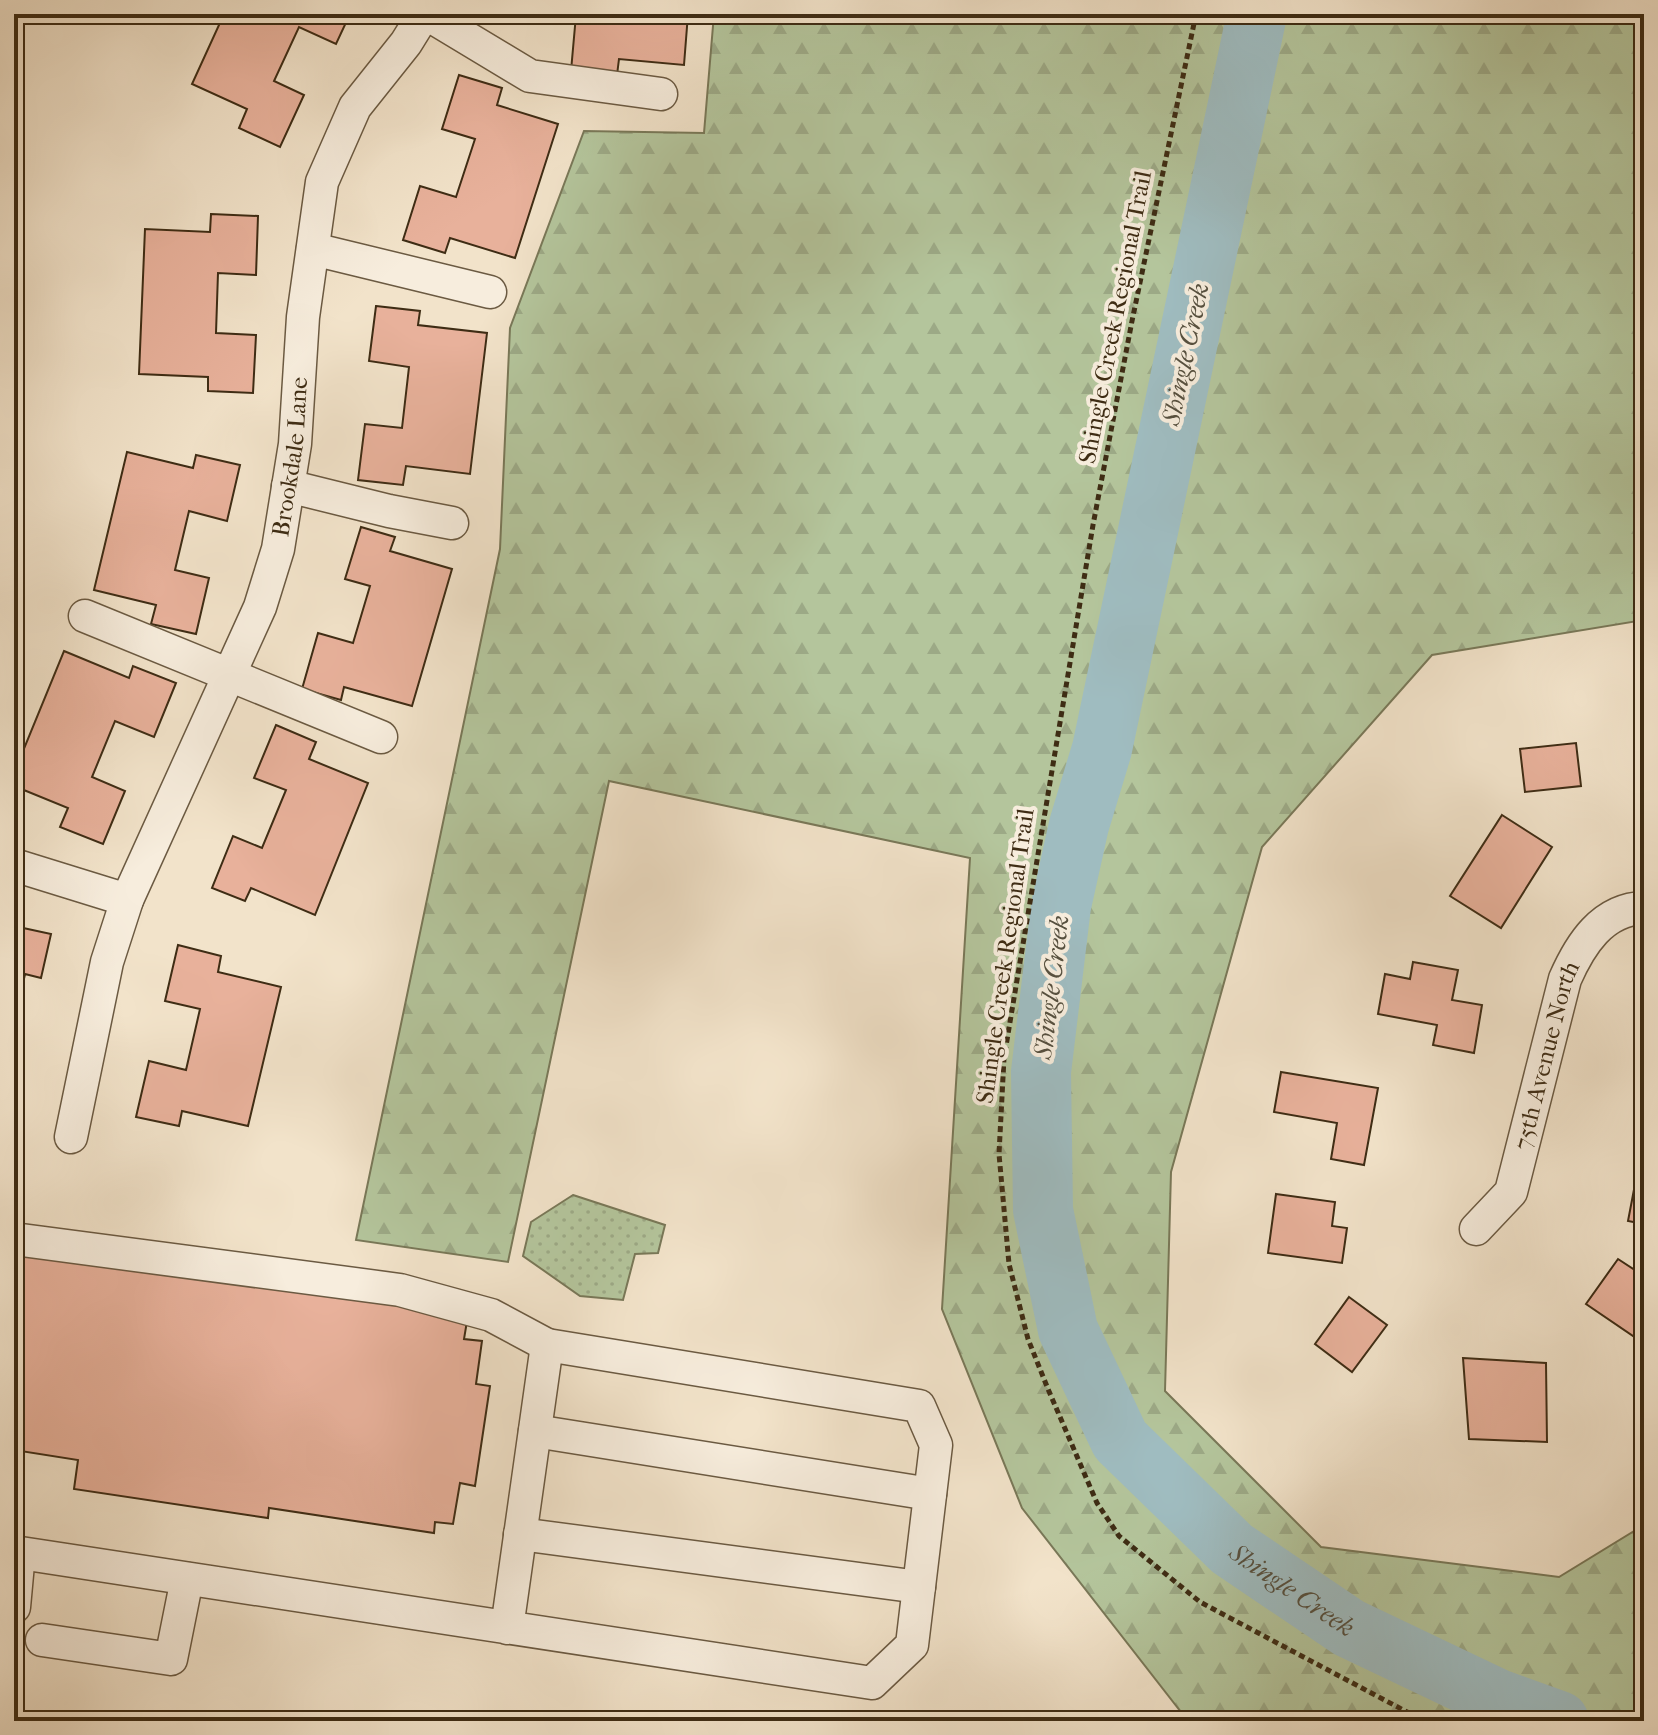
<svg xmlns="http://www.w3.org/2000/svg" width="1658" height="1735" viewBox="0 0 1658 1735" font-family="'IM FELL French Canon',serif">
  <defs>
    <pattern id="forest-firs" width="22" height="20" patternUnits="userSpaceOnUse" patternTransform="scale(2)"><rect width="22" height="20" fill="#b4c59c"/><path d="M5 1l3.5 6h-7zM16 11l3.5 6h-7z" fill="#9ca986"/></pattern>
    <pattern id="park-dots" width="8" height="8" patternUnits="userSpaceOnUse" patternTransform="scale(2)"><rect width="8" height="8" fill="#b4c59c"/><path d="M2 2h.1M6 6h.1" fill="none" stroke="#9ca986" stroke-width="1.8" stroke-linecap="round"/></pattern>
  </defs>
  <rect width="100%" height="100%" fill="#f2e3ca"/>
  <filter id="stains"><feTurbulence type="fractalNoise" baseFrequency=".0025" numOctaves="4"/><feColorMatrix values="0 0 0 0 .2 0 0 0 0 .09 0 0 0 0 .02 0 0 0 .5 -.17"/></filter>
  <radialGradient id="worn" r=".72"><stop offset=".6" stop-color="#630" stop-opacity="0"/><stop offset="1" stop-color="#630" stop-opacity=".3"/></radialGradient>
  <!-- forest -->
  <path fill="url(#forest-firs)" stroke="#797858" stroke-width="2" d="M 714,14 L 1644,14 L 1644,620 L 1432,655 L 1262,847 L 1171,1172 L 1165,1391 L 1321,1547 L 1559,1577 L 1644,1525 L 1644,1721 L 1188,1721 L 1022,1508 L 942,1309 L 970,858 L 609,781 L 508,1262 L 356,1240 L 500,549 L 510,328 L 584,131 L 704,133 Z"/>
  <!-- park -->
  <path fill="url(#park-dots)" stroke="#797858" stroke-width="2" d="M 573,1195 L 665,1225 L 658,1253 L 635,1254 L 623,1300 L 580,1296 L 523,1256 L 531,1222 Z"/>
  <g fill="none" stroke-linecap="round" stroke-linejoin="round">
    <!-- river -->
    <path stroke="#9fbcc0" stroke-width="60" id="s1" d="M 1257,14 L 1102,749 L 1079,825 L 1061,906 L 1041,1072 L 1043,1210 L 1068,1330 L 1120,1440 L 1232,1549 L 1349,1628 L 1498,1699 L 1559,1721"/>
  </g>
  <!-- building -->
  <g fill="#e8b19b" stroke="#3e2c14" stroke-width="2">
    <path d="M 224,14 L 350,14 L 336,44 L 299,27 L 274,81 L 304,95 L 280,147 L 239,128 L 247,109 L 192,84 Z"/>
    <path d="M 614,14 L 688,14 L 684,65 L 619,59 L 617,75 L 571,71 L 576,15 L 614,18 Z"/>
    <path d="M 459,75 L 502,88 L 497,105 L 558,124 L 515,258 L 450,238 L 445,253 L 403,240 L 420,186 L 456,197 L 475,139 L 442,129 Z"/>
    <path d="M 211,214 L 258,216 L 256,275 L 218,273 L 216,333 L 256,335 L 253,393 L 208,391 L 208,377 L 139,374 L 145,229 L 210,232 Z"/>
    <path d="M 376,306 L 420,311 L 418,325 L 487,333 L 470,474 L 406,466 L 403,485 L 358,480 L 365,424 L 402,428 L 409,367 L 369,361 Z"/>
    <path d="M 127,452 L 193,468 L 196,455 L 240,465 L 227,521 L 189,511 L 175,570 L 209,578 L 196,634 L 151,624 L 156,605 L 94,590 Z"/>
    <path d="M 361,527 L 395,537 L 390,551 L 452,569 L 412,706 L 344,687 L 341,700 L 302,689 L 318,633 L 353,643 L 370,586 L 345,579 Z"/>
    <path d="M 64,651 L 129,678 L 133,666 L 176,683 L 154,737 L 115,721 L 92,777 L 125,791 L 103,844 L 60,827 L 68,808 L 14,786 L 14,773 Z"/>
    <path d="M 276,725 L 316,742 L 309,759 L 368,783 L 315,915 L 251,888 L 245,901 L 212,888 L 233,836 L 262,848 L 286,790 L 254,778 Z"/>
    <path d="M 1576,743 L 1581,786 L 1525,792 L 1520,749 Z"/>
    <path d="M 1502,815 L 1552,847 L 1501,928 L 1450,896 Z"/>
    <path d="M 14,926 L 51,934 L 41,978 L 25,974 L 14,1026 Z"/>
    <path d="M 178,945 L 221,956 L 218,972 L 281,987 L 248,1126 L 182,1111 L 179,1126 L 136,1117 L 149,1061 L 186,1070 L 200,1009 L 165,1001 Z"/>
    <path d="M 1413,962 L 1458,970 L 1452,1000 L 1482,1005 L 1474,1053 L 1433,1045 L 1437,1025 L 1378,1014 L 1385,974 L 1410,979 Z"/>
    <path d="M 1281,1072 L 1378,1088 L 1364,1165 L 1331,1159 L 1337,1123 L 1274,1112 Z"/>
    <path d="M 1644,1137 L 1644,1224 L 1628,1221 Z"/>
    <path d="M 1276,1194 L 1335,1202 L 1332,1226 L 1347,1228 L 1342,1263 L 1268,1253 Z"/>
    <path d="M 25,1248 L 468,1315 L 464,1339 L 482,1341 L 476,1384 L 490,1386 L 475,1486 L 460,1483 L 453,1524 L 435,1522 L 434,1533 L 269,1508 L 268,1518 L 74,1489 L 78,1460 L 14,1450 L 17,1416 L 14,1416 L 14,1320 Z"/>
    <path d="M 1618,1259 L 1644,1276 L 1644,1333 L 1639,1340 L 1586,1304 Z"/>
    <path d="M 1349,1297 L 1387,1325 L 1352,1372 L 1315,1344 Z"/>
    <path d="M 1463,1358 L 1546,1363 L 1547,1442 L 1469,1439 Z"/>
  </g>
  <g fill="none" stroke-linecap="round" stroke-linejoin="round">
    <defs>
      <g id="minor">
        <path d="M 427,14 L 530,76 L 661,94"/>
        <path d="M 313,249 L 490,292"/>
        <path d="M 288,486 L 389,511 L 452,523"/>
        <path d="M 85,616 L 381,737"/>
        <path id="s2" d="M 14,865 L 127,900 L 260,607 L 278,549 L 295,444 L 303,317 L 322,182 L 355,107 L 406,43 L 424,14"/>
        <path d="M 71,1137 L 107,962 L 127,900"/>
        <path id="s3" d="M 1476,1229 L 1511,1192 L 1565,979 C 1580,945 1602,909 1644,908"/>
        <path d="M 14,1239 L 400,1290 L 491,1315 L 547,1345"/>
        <path d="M 535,1431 L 930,1494"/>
        <path d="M 520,1534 L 919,1587"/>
        <path d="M 14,1552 L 872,1683 L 912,1645 L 936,1445 L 919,1406 L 547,1345 L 507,1628"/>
        <path d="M 14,1607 L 19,1553"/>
        <path d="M 42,1640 L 171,1659 L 187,1579"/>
      </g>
    </defs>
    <!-- minor casing -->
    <use href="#minor" stroke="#6b5a42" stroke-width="35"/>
    <!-- path -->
    <path stroke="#3e2c14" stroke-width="5" stroke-dasharray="6 4" stroke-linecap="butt" d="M 1196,14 L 1132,321 L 1093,525 L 1004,1058 L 999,1154 L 1009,1264 L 1028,1339 L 1048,1389 L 1097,1503 L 1119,1536 L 1200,1602 L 1424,1721"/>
    <!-- minor -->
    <use href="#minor" stroke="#f7eddd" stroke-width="32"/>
  </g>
  <g text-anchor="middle" stroke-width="8" stroke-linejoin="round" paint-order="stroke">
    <!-- street labels -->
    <g font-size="24" fill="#3e2c14" stroke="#f7eddd">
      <text transform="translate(1115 317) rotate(-79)" y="8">Shingle Creek Regional Trail</text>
      <text dy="8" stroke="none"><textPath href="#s2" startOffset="594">Brookdale Lane</textPath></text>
      <text transform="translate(1005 956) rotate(-82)" y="8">Shingle Creek Regional Trail</text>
      <text dy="8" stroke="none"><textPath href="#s3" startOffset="192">75th Avenue North</textPath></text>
    </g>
    <!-- water labels -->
    <g font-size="26" font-style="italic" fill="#56503f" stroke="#f7eddd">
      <text transform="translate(1185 354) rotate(-78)" y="9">Shingle Creek</text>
      <text transform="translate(1051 987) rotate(-83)" y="9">Shingle Creek</text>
      <text dy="9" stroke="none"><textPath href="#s1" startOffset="1692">Shingle Creek</textPath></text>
    </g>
  </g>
  <!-- margin -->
  <rect width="1658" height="1735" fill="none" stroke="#f2e3ca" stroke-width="48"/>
  <rect x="16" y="16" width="1626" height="1703" fill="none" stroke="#3e2c14" stroke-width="4"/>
  <rect x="24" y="24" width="1610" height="1687" fill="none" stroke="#3e2c14" stroke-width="2"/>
  <rect width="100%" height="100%" filter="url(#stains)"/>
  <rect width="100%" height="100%" fill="url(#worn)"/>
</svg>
